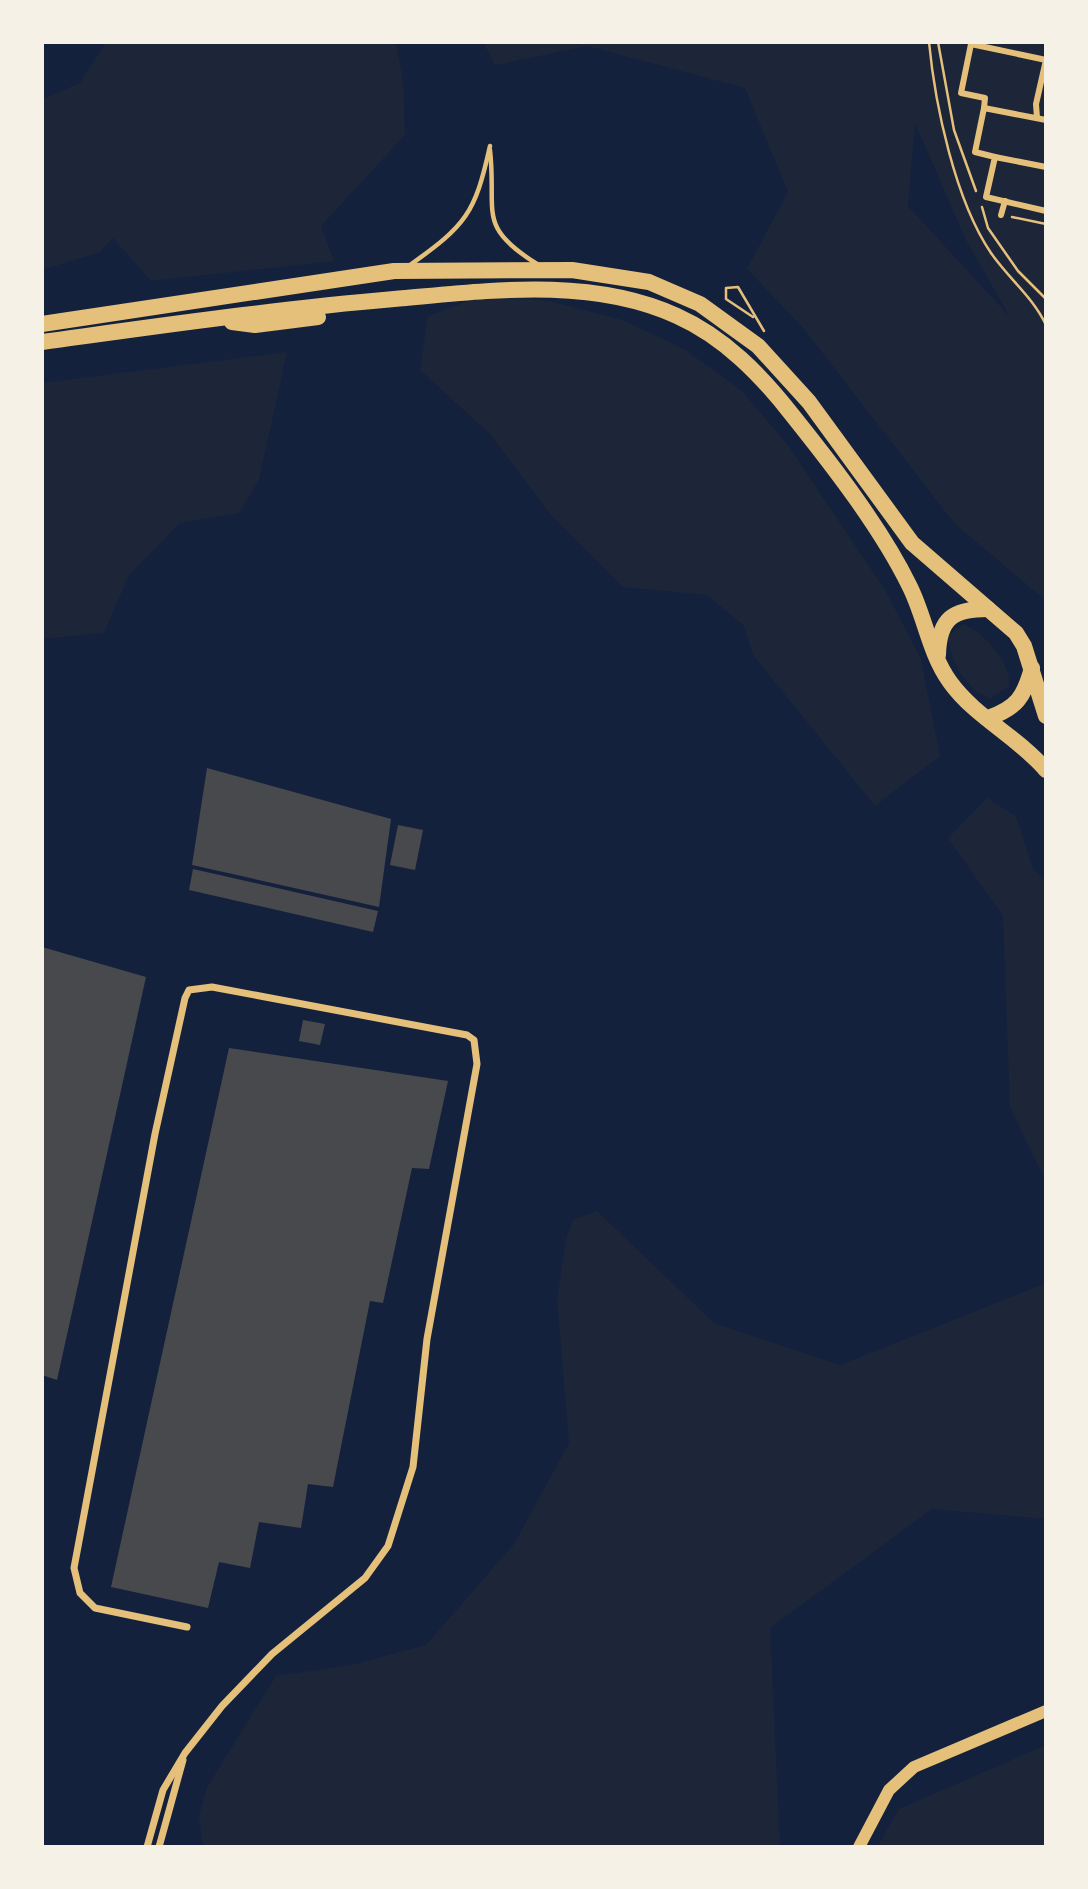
<svg xmlns="http://www.w3.org/2000/svg" width="1088" height="1889" viewBox="0 0 1088 1889" font-family="'Noto Sans',sans-serif">
  <rect width="100%" height="100%" fill="#14213d"/>
  <!-- green -->
  <g fill="#1d2539" fill-rule="evenodd">
    <path d="M 106,42 L 396,42 L 403,81 L 405,135 L 321,226 L 334,261 L 151,281 L 113,238 L 100,252 L 42,270 L 42,99 L 80,83 Z"/>
    <path d="M 483,42 L 1046,42 L 1046,601 L 955,524 L 804,329 L 747,269 L 788,192 L 745,88 L 588,46 L 495,65 ZM 915,123 L 967,242 L 1010,317 L 908,206 Z"/>
    <path d="M 485,295 L 549,301 L 622,320 L 684,349 L 742,391 L 787,444 L 885,590 L 921,659 L 940,756 L 875,806 L 753,655 L 744,626 L 707,595 L 623,587 L 550,514 L 491,435 L 420,370 L 428,316 Z"/>
    <path d="M 287,352 L 259,480 L 239,513 L 180,523 L 129,575 L 104,633 L 42,639 L 42,383 Z"/>
    <path d="M 963,624 C 983,632 1012,663 1009,686 L 990,699 C 965,687 951,664 948,636 Z"/>
    <path d="M 987,798 L 1016,816 L 1033,869 L 1046,881 L 1046,1182 L 1010,1107 L 1003,916 L 948,838 Z"/>
    <path d="M 597,1211 L 714,1323 L 840,1365 L 1046,1283 L 1046,1519 L 932,1509 L 770,1628 L 780,1847 L 203,1847 L 199,1816 L 207,1787 L 276,1676 L 352,1665 L 426,1645 L 514,1544 L 569,1443 L 557,1298 L 567,1236 L 573,1220 Z"/>
    <path d="M 1046,1745 L 1046,1847 L 877,1847 L 899,1809 Z"/>
  </g>
  <!-- building -->
  <g fill="#48494c">
    <path d="M 207,768 L 391,819 L 379,907 L 192,865 Z"/>
    <path d="M 398,825 L 423,830 L 415,870 L 390,865 Z"/>
    <path d="M 193,869 L 378,911 L 373,932 L 189,890 Z"/>
    <path d="M 42,947 L 146,977 L 57,1380 L 42,1375 Z"/>
    <path d="M 303,1020 L 325,1024 L 320,1045 L 299,1041 Z"/>
    <path d="M 229,1048 L 448,1081 L 429,1169 L 412,1168 L 383,1303 L 370,1301 L 333,1487 L 308,1484 L 301,1528 L 259,1522 L 250,1568 L 219,1562 L 208,1608 L 111,1587 Z"/>
  </g>
  <g fill="none" stroke-linecap="round" stroke-linejoin="round">
    <!-- path -->
    <g stroke="#e5c07b" stroke-width="2.5">
      <path d="M 929,42 C 935,105 955,200 991,253 C 1009,279 1033,297 1046,325"/>
      <path d="M 938,42 L 954,130 L 976,191"/>
      <path d="M 982,207 L 988,228 L 1018,271 L 1046,299"/>
      <path d="M 1012,217 L 1046,224"/>
      <path d="M 753,317 L 726,299 L 726,288 L 738,287 L 764,331"/>
    </g>
    <!-- service -->
    <g stroke="#e5c07b" stroke-width="4.5">
      <path d="M 490,150 C 497,213 476,226 537,264"/>
      <path d="M 410,265 C 466,225 475,214 490,146"/>
    </g>
    <!-- pedestrian -->
    <g stroke="#e5c07b" stroke-width="6">
      <path d="M 984,108 L 985,98 L 961,93 L 971,44 L 1046,60 L 1036,104 L 1037,118"/>
      <path d="M 1046,120 L 984,108 L 975,152 L 995,157 L 986,197 L 1046,211"/>
      <path d="M 995,157 L 1046,167"/>
      <path d="M 1001,215 L 1005,201"/>
    </g>
    <!-- minor -->
    <g stroke="#e5c07b" stroke-width="7">
      <path d="M 147,1847 L 163,1790 L 185,1753 L 222,1706 L 272,1654 L 365,1578 L 388,1546 L 413,1467 L 427,1339 L 477,1064 L 474,1040 L 467,1035 L 212,987 L 189,990 L 185,998 L 155,1134 L 74,1568 L 80,1593 L 95,1608 L 187,1627"/>
      <path d="M 159,1847 L 183,1760"/>
    </g>
    <!-- tertiary -->
    <path stroke="#e5c07b" stroke-width="12" d="M 859,1847 L 889,1790 L 914,1767 L 1046,1711"/>
    <!-- trunk -->
    <g stroke="#e5c07b" stroke-width="16">
      <path d="M 232,322 L 255,325 L 318,317"/>
      <path d="M 42,324 L 394,271 L 572,270 L 649,282 L 700,304 L 758,346 L 809,402 L 912,543 L 1016,633 L 1024,646 L 1046,716"/>
      <path d="M 42,342 C 159,326 276,309 394,299 C 486,291 590,276 677,316 C 724,337 761,375 793,416 C 833,466 881,528 909,585 C 925,616 929,653 950,682 C 975,717 1018,737 1046,770"/>
      <path d="M 938,655 C 939,618 953,609 988,609"/>
      <path d="M 988,718 C 1017,708 1024,697 1032,668"/>
    </g>
  </g>
  <!-- border -->
  <rect width="1088" height="1889" fill="none" stroke="#f6f1e7" stroke-width="88"/>
</svg>
